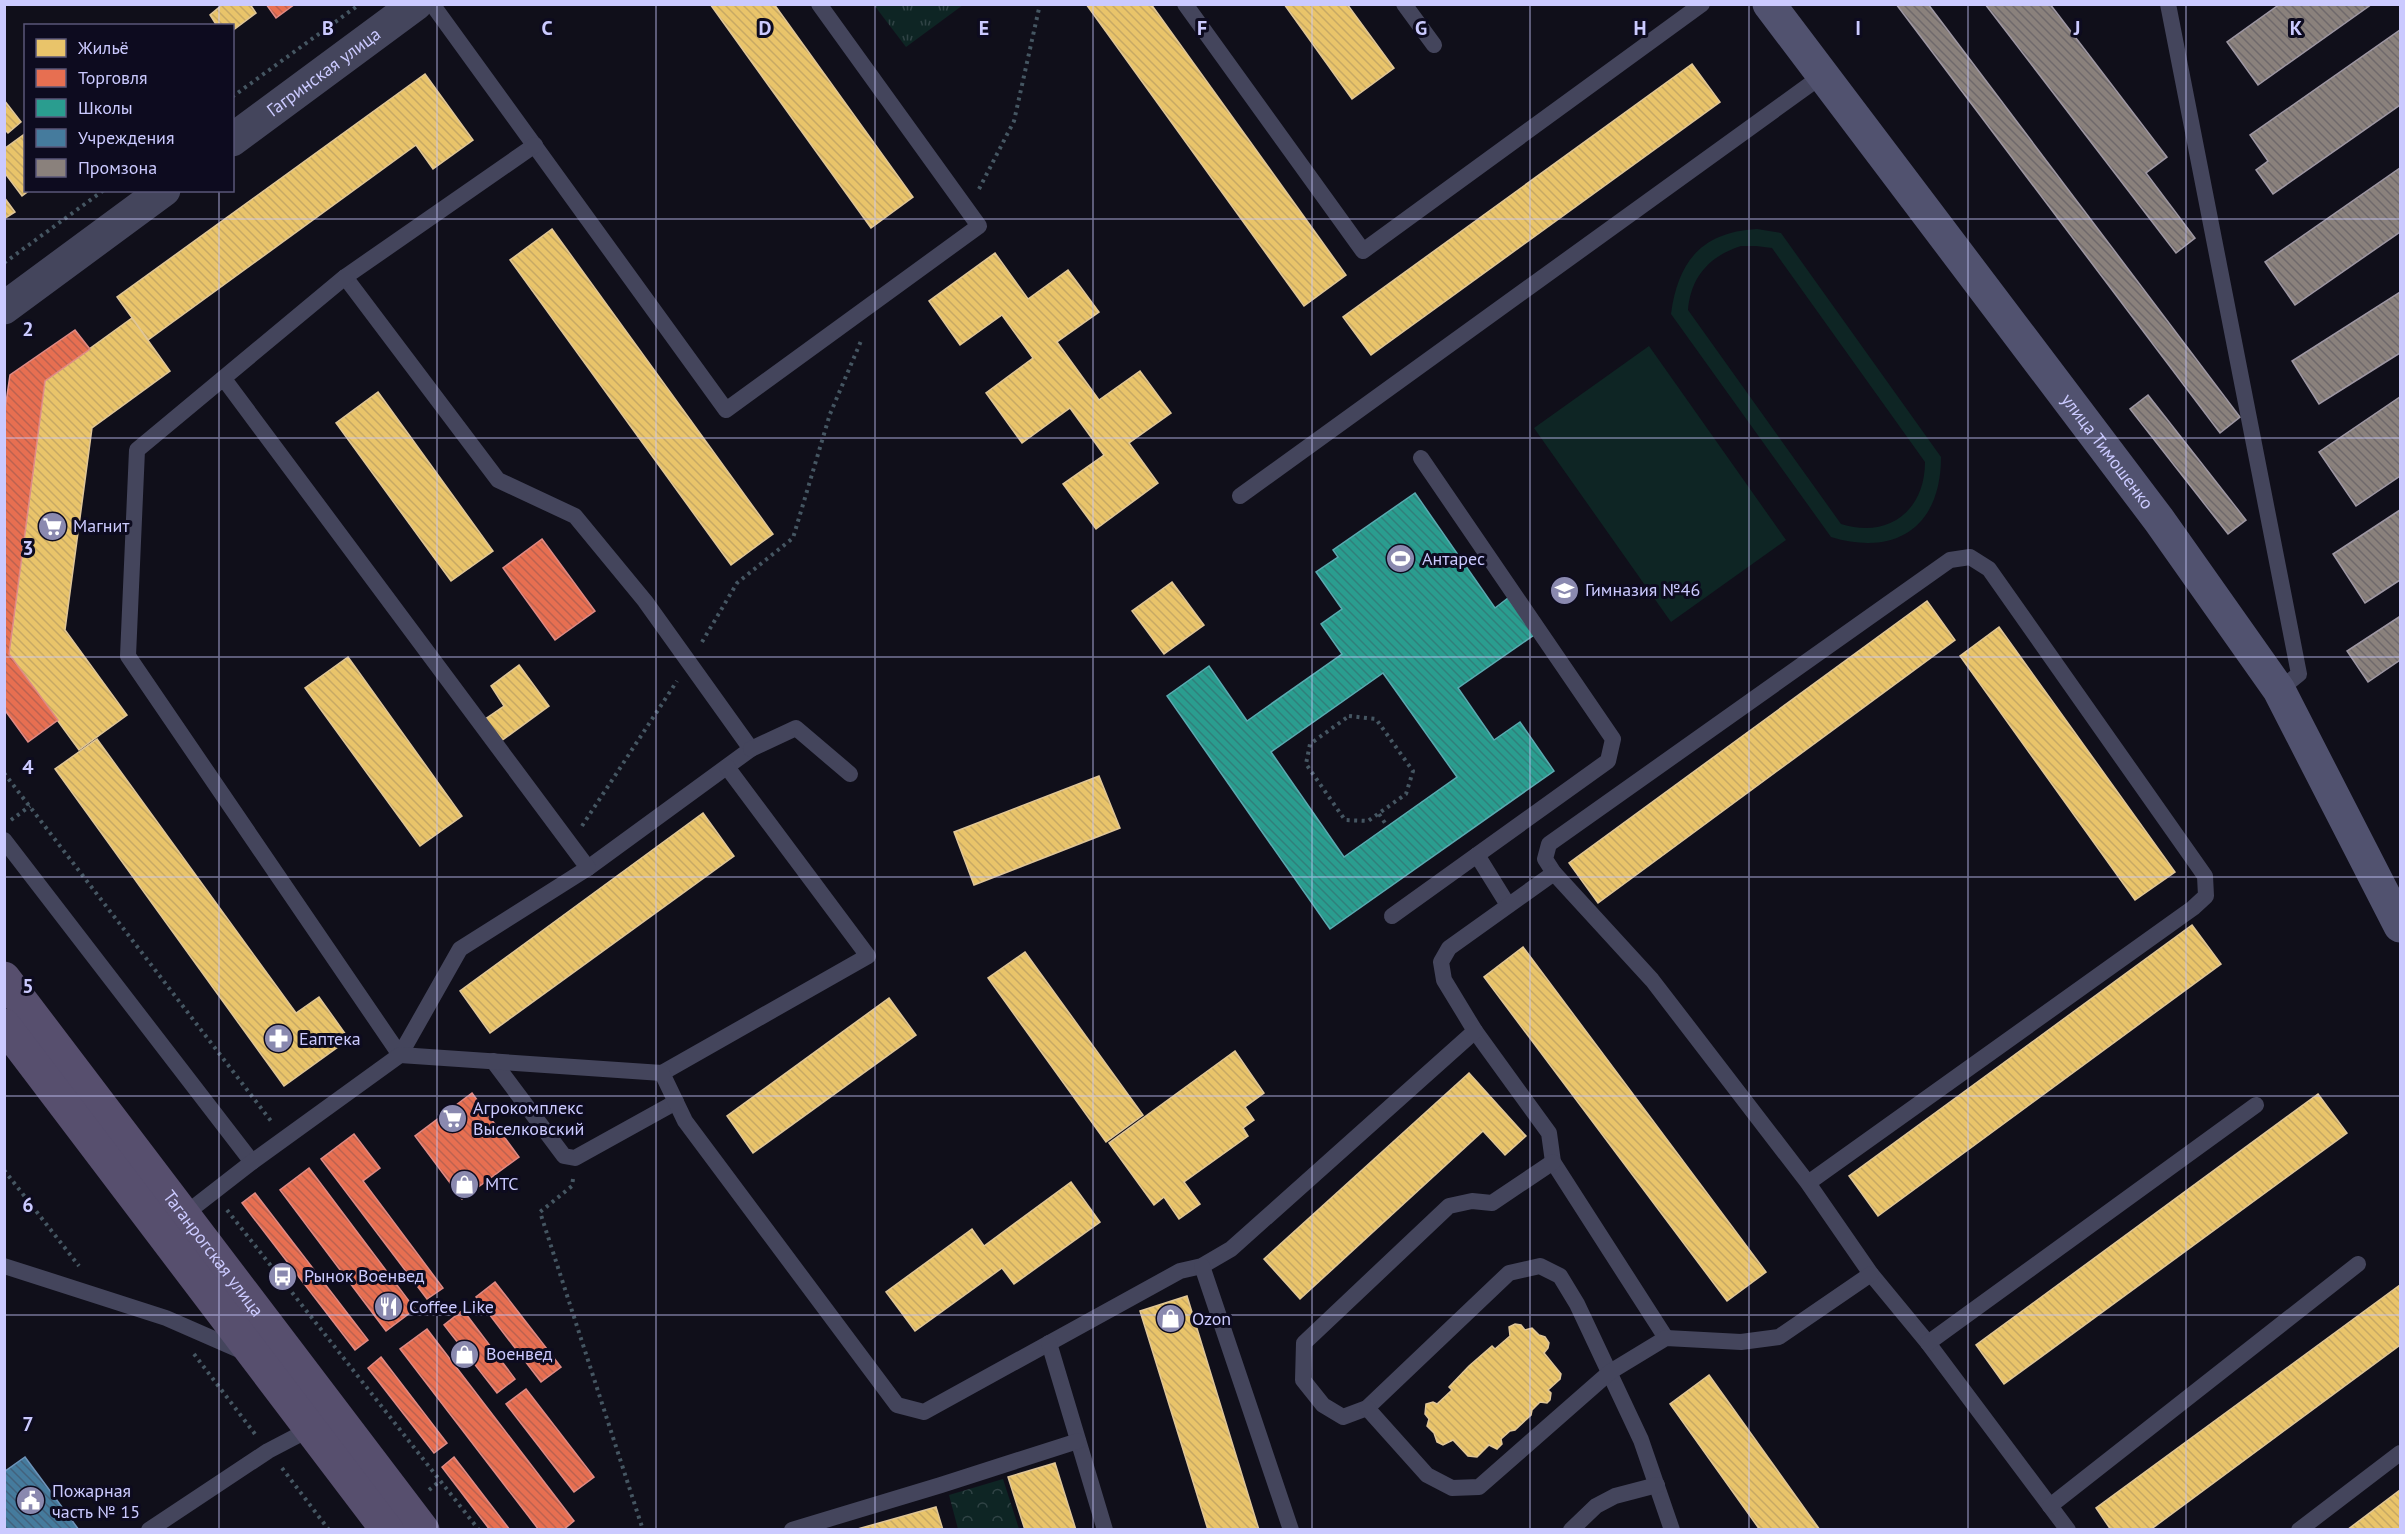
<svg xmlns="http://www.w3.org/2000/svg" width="2405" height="1534" viewBox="0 0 2405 1534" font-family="'PT Sans',sans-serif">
  <defs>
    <pattern id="grass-tufts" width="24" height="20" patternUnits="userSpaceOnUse" patternTransform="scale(1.5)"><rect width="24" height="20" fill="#0e2524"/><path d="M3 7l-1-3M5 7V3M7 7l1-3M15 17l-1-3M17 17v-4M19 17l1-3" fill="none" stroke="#304345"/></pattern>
    <pattern id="forest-crowns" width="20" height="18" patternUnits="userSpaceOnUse" patternTransform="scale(1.5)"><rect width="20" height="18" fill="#0e2524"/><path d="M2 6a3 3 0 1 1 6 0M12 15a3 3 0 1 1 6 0" fill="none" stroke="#304345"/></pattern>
    <pattern id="homes-back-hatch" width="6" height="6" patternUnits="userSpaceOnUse" patternTransform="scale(1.5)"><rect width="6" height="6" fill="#e9c46a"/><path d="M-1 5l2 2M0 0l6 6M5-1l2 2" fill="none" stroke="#c7a964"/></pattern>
    <pattern id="shops-back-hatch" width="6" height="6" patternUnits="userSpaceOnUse" patternTransform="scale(1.5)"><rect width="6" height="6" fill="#e76f51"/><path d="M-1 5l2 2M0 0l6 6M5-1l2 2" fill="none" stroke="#bc6250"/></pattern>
    <pattern id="schools-back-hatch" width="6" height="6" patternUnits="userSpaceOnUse" patternTransform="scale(1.5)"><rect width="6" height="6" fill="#2a9d8f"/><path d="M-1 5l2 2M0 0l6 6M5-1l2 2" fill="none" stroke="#30807b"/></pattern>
    <pattern id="public-back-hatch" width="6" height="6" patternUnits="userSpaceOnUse" patternTransform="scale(1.5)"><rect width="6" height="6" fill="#457b9d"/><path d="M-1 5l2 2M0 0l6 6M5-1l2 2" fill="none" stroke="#42627d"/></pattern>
    <pattern id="industry-back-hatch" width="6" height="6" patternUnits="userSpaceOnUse" patternTransform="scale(1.5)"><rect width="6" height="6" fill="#8a817c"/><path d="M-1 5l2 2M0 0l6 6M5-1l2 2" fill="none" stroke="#6f696b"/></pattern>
  </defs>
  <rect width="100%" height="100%" fill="#100f1a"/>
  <!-- grass -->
  <path fill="url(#grass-tufts)" d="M 874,5 L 963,5 L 906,47 Z"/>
  <!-- forest -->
  <path fill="url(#forest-crowns)" d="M 1003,1479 L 1019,1529 L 958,1529 L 949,1495 Z"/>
  <!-- pitch -->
  <g fill="#0e2524" fill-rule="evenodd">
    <path d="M 1757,229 L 1781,233 L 1941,457 C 1941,526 1897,557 1831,537 L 1671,314 C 1678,261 1702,232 1757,229 ZM 1741,246 L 1756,246 L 1772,248 L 1925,462 C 1925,511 1888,539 1841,524 L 1688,310 C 1691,276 1710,256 1741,246 Z"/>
    <path d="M 1649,346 L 1786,540 L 1671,622 L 1534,428 Z"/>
  </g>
  <!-- homes -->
  <g fill="url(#homes-back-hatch)" stroke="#e0c697" stroke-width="1.5">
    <path d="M 223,4 L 250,4 L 256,13 L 232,31 L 232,26 L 217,26 L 210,15 Z"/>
    <path d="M 710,4 L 774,4 L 913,197 L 871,228 Z"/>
    <path d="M 1086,4 L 1151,4 L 1346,275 L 1304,306 Z"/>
    <path d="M 1284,4 L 1347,4 L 1394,68 L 1352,99 Z"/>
    <path d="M 1692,64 L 1720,102 L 1371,355 L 1343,317 Z"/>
    <path d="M 425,74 L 473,140 L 433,169 L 416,145 L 148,340 L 117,297 Z"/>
    <path d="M 4,100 L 21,122 L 8,133 L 4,129 Z"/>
    <path d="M 26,133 L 26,190 L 30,190 L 22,196 L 4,172 L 4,149 Z"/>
    <path d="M 4,197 L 15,212 L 4,219 Z"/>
    <path d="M 552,229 L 773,534 L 731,565 L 510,260 Z"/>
    <path d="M 995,253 L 1028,299 L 1068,270 L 1099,312 L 1057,342 L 1099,400 L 1140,371 L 1171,413 L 1129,443 L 1158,483 L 1096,529 L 1063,484 L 1104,455 L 1070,408 L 1022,443 L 986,393 L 1033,358 L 1002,315 L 960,345 L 929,301 Z"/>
    <path d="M 132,318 L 170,371 L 92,428 L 65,630 L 127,715 L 79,750 L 9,654 L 45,381 Z"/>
    <path d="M 378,392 L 493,551 L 451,581 L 336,423 Z"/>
    <path d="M 1172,582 L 1204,625 L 1164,654 L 1132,611 Z"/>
    <path d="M 1927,601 L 1955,640 L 1598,903 L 1569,863 Z"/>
    <path d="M 1999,627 L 2175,872 L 2135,900 L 1960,656 Z"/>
    <path d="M 348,657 L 462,816 L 420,846 L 305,688 Z"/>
    <path d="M 519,665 L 549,706 L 497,744 L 481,722 L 504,706 L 491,686 Z"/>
    <path d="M 97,739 L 296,1013 L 319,997 L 349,1039 L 284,1086 L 55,769 Z"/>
    <path d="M 1099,776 L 1120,828 L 974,885 L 954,832 Z"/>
    <path d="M 703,813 L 734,856 L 490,1033 L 460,991 Z"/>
    <path d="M 2192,925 L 2221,964 L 1878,1216 L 1849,1176 Z"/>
    <path d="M 1523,947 L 1766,1272 L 1727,1301 L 1484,977 Z"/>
    <path d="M 1025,952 L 1143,1115 L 1106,1142 L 988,978 Z"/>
    <path d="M 889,998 L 916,1035 L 753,1153 L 727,1116 Z"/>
    <path d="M 1235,1051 L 1264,1093 L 1245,1107 L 1254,1120 L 1243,1128 L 1248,1136 L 1184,1182 L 1200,1204 L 1179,1219 L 1164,1197 L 1154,1205 L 1109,1143 Z"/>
    <path d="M 1469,1073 L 1526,1136 L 1505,1155 L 1483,1131 L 1300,1299 L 1264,1259 Z"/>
    <path d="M 2318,1094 L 2347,1133 L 2004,1384 L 1976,1345 Z"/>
    <path d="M 1071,1182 L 1100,1222 L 1014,1284 L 1002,1268 L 915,1331 L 886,1292 L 972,1229 L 984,1246 Z"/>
    <path d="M 2400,1285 L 2400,1345 L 2150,1530 L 2111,1530 L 2096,1508 Z"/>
    <path d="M 1187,1296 L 1259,1530 L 1208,1530 L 1140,1311 Z"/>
    <path d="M 1515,1324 L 1521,1325 L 1525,1330 L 1532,1328 L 1539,1335 L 1545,1337 L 1549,1343 L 1548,1348 L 1544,1353 L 1561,1374 L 1560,1379 L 1548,1390 L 1551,1393 L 1550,1400 L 1547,1403 L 1540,1402 L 1532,1410 L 1531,1415 L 1515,1430 L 1510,1431 L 1501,1439 L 1502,1444 L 1497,1449 L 1489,1445 L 1477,1457 L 1468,1456 L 1453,1440 L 1443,1445 L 1437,1442 L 1434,1433 L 1427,1426 L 1429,1419 L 1425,1414 L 1426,1404 L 1433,1402 L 1437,1404 L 1452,1390 L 1449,1387 L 1469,1366 L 1492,1346 L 1495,1349 L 1510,1336 L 1509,1327 Z"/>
    <path d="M 1709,1375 L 1820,1530 L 1760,1530 L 1670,1404 Z"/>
    <path d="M 1055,1463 L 1076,1530 L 1025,1530 L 1008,1477 Z"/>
    <path d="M 2400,1490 L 2400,1530 L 2347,1530 Z"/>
    <path d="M 936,1507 L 943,1530 L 854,1530 Z"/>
  </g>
  <!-- shops -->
  <g fill="url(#shops-back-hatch)" stroke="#df8a85" stroke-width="1.5">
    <path d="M 266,4 L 295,4 L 276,18 Z"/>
    <path d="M 75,330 L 90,349 L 45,381 L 9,654 L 58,720 L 28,742 L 4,709 L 4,416 L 10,375 Z"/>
    <path d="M 542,539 L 595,611 L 555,640 L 503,568 Z"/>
    <path d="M 472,1093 L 519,1157 L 462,1199 L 415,1136 Z"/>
    <path d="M 354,1134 L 380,1168 L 363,1181 L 443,1288 L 427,1299 L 321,1159 Z"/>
    <path d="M 309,1168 L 415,1309 L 386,1331 L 280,1190 Z"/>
    <path d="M 255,1193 L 368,1340 L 355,1350 L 242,1203 Z"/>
    <path d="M 495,1282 L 561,1367 L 541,1382 L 476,1297 Z"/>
    <path d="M 463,1310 L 515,1379 L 497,1393 L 444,1325 Z"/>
    <path d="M 427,1329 L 574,1521 L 563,1530 L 539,1530 L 400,1349 Z"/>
    <path d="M 381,1357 L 447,1443 L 434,1453 L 368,1368 Z"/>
    <path d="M 526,1389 L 594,1477 L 574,1492 L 506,1404 Z"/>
    <path d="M 454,1457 L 510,1530 L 490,1530 L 442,1467 Z"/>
  </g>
  <!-- schools -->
  <path fill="url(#schools-back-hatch)" stroke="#5aaab1" stroke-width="1.5" fill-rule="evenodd" d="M 1415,493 L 1495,608 L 1508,598 L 1534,635 L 1458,688 L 1494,740 L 1520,722 L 1554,771 L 1330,929 L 1167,696 L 1209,666 L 1247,721 L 1342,654 L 1321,624 L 1342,609 L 1316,572 L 1338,557 L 1333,550 ZM 1383,673 L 1457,777 L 1344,857 L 1271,752 Z"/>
  <!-- public -->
  <path fill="url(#public-back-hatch)" stroke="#6d93ba" stroke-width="1.5" d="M 25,1457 L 79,1530 L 4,1530 L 4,1472 Z"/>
  <!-- industry -->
  <g fill="url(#industry-back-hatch)" stroke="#9e97a3" stroke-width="1.5">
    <path d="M 1896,4 L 1928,4 L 2240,417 L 2220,433 Z"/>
    <path d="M 1985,4 L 2050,4 L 2167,157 L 2146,173 L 2195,238 L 2176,253 Z"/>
    <path d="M 2280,4 L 2372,4 L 2258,85 L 2227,42 Z"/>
    <path d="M 2400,30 L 2400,105 L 2273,194 L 2256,170 L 2268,161 L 2250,135 Z"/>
    <path d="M 2400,168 L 2400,232 L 2295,305 L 2265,262 Z"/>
    <path d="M 2400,292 L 2400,353 L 2319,404 L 2292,361 Z"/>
    <path d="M 2148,395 L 2246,520 L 2228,534 L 2130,409 Z"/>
    <path d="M 2400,397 L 2400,476 L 2356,506 L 2319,452 Z"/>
    <path d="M 2400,510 L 2400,580 L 2365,603 L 2333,554 Z"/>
    <path d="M 2399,617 L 2400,620 L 2400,660 L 2368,682 L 2347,651 Z"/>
  </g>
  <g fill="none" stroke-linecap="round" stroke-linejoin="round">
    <!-- path -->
    <g stroke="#455662" stroke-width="4" stroke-dasharray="3 4.5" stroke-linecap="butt">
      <path d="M 232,97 L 360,4"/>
      <path d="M 979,189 L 1014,121 L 1040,4"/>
      <path d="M 4,263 L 104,190"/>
      <path d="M 702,642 L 737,583 L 793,538 L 830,414 L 861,341"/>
      <path d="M 1349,716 L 1376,719 L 1413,771 L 1406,794 L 1368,821 L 1345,820 L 1306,764 L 1310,744 Z"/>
      <path d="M 4,773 L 271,1121"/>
      <path d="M 1379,814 L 1387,826"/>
      <path d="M 11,820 L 30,806"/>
      <path d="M 582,826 L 677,681"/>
      <path d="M 4,1170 L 79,1266"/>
      <path d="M 573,1179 L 572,1186 L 540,1212 L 643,1530"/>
      <path d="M 227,1210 L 479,1530"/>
      <path d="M 194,1354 L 255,1434"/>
      <path d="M 282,1468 L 329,1530"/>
      <path d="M 429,1490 L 440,1481"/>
    </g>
    <!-- lane -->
    <g stroke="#44455c" stroke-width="16">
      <path d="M 432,4 L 726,410 L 979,226 L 819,4"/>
      <path d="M 1185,4 L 1363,251 L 1702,4"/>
      <path d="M 1404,4 L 1434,45"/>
      <path d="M 2168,4 L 2299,674 L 2279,690"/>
      <path d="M 345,277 L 498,480 L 575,516 L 645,601 L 751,749 L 588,868"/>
      <path d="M 224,379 L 588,868 L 460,949 L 400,1055 L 128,656 L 137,450 L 345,277 L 535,145"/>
      <path d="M 1421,458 L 1613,739 L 1608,761 L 1477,855"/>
      <path d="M 1240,496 L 1823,75"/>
      <path d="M 751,749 L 796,728 L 850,774"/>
      <path d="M 4,840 L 252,1162"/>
      <path d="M 1392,916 L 1477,855 L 1508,905"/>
      <path d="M 1475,1031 L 1549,1133 L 1553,1162 L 1666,1338"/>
      <path d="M 493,1061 L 564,1156 L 575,1158 L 676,1102"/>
      <path d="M 662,1073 L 868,956 L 727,767"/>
      <path d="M 1553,1162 L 1492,1203 L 1472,1201 L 1449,1206 L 1304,1343 L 1303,1380 L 1323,1405 L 1343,1417 L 1367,1408 L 1509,1273 L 1540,1266 L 1560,1276 L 1577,1304 L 1641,1440 L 1672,1530"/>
      <path d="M 1808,1183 L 2193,908 L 2206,896 L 2205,876 L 1989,569 L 1970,557 L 1950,560 L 1549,844 L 1545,859 L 1554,873 L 1652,980 L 1808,1183 L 1871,1274 L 1928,1343 L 2068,1530"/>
      <path d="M 180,1218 L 252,1162 L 400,1055 L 662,1073 L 685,1121 L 897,1405 L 924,1412 L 1180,1271 L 1202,1266 L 1231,1249 L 1475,1031 L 1444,980 L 1441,962 L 1449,948 L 1554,873"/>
      <path d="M 4,1266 L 166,1318 L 246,1353"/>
      <path d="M 1202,1266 L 1291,1530"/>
      <path d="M 1049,1343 L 1105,1530"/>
      <path d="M 1928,1343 L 2256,1105"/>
      <path d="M 1367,1408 L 1427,1475 L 1452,1488 L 1479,1487 L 1610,1372 L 1666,1338 L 1741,1342 L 1779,1337 L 1871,1274"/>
      <path d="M 2050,1506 L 2358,1264"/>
      <path d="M 149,1530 L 268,1451 L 310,1429"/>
      <path d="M 792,1530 L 941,1485 L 1078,1441"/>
      <path d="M 1571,1530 L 1596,1506 L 1615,1496 L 1657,1485"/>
      <path d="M 2299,1530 L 2400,1453"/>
    </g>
    <!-- street -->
    <g stroke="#44455c" stroke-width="33">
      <path id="s1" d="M 232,140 L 416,4"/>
      <path d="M 4,308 L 164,190"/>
    </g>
    <!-- secondary -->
    <path stroke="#51526f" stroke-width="33" id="s2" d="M 1769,4 L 2159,520 L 2279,690 L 2400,926"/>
    <!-- primary -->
    <g stroke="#574f6e" stroke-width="33">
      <path id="s3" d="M 4,978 L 423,1530"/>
      <path d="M 4,1025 L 387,1530"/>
    </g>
  </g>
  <!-- grid -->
  <path fill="none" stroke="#cbcaff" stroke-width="1.5" stroke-opacity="0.55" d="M 219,4 L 219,26M 437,4 L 437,1530M 656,4 L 656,1530M 875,4 L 875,1530M 1093,4 L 1093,1530M 1312,4 L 1312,1530M 1530,4 L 1530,1530M 1749,4 L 1749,1530M 1968,4 L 1968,1530M 2186,4 L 2186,1530M 219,190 L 219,1530M 4,219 L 2400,219M 4,438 L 2400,438M 4,657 L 2400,657M 4,877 L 2400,877M 4,1096 L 2400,1096M 4,1315 L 2400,1315"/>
  <!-- icons -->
  <defs>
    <symbol id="supermarket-disc" viewBox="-11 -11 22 22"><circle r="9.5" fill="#8a89af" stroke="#0d0b1f"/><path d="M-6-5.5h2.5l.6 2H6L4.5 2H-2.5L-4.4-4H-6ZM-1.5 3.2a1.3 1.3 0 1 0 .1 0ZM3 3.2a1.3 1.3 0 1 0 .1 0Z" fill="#fff"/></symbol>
    <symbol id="stadium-disc" viewBox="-11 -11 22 22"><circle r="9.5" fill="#8a89af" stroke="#0d0b1f"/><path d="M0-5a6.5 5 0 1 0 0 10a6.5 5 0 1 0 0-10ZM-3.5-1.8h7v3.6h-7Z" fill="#fff"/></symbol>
    <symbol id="school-disc" viewBox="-11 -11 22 22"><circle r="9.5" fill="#8a89af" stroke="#0d0b1f"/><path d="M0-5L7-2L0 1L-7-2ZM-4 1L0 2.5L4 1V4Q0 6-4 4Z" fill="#fff"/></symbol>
    <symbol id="pharmacy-disc" viewBox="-11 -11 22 22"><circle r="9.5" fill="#8a89af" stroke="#0d0b1f"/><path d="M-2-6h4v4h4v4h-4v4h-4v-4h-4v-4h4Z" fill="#fff"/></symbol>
    <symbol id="shop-disc" viewBox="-11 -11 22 22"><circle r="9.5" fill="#8a89af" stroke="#0d0b1f"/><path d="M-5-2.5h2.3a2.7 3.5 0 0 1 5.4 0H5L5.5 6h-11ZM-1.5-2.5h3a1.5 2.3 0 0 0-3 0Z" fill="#fff"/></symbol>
    <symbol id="bus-disc" viewBox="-11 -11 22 22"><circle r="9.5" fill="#8a89af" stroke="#0d0b1f"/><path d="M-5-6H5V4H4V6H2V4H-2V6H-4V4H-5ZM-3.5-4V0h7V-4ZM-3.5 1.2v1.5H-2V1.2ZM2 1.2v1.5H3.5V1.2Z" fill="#fff"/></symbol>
    <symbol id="restaurant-disc" viewBox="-11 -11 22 22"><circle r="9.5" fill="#8a89af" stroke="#0d0b1f"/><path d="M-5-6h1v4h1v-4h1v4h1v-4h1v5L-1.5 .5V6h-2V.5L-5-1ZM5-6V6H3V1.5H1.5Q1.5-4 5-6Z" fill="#fff"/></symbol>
    <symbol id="civic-disc" viewBox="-11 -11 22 22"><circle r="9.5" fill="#8a89af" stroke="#0d0b1f"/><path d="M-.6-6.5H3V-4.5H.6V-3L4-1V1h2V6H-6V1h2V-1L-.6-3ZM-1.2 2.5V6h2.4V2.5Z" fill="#fff"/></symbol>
  </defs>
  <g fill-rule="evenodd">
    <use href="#supermarket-disc" x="36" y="510" width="33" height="33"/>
    <use href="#stadium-disc" x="1384" y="542" width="33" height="33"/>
    <use href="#school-disc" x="1548" y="574" width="33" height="33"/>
    <use href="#pharmacy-disc" x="262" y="1022" width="33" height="33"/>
    <use href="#supermarket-disc" x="436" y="1102" width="33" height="33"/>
    <use href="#shop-disc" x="448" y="1168" width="33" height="33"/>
    <use href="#bus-disc" x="266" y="1260" width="33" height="33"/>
    <use href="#restaurant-disc" x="372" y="1290" width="33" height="33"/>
    <use href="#shop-disc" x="1154" y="1302" width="33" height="33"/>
    <use href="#shop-disc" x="448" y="1338" width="33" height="33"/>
    <use href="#civic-disc" x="14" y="1484" width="33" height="33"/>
  </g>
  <g text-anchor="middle" stroke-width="6" stroke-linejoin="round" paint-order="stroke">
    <!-- street labels -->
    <g font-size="18" fill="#cbcaff" stroke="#0d0b1f">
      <text dy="6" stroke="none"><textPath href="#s1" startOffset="114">Гагринская улица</textPath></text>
      <text dy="6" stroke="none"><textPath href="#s2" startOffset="561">улица Тимошенко</textPath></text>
      <text dy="6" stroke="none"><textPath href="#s3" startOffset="346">Таганрогская улица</textPath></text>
    </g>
    <!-- poi labels -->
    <g font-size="18" fill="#cbcaff" stroke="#0d0b1f" text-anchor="start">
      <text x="73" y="532">Магнит</text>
      <text x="1422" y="565">Антарес</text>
      <text x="1585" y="596">Гимназия №46</text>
      <text x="299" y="1045">Еаптека</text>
      <text x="473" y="1114">Агрокомплекс<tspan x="473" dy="21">Выселковский</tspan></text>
      <text x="485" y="1190">МТС</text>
      <text x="304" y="1282">Рынок Военвед</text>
      <text x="409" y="1313">Coffee Like</text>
      <text x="1192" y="1325">Ozon</text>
      <text x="486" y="1360">Военвед</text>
      <text x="52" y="1497">Пожарная<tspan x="52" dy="21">часть № 15</tspan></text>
    </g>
  </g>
  <g font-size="20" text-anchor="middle" font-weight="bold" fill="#cbcaff" stroke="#0d0b1f" stroke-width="6" stroke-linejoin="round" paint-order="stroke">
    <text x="328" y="35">B</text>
    <text x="547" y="35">C</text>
    <text x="765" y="35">D</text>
    <text x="984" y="35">E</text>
    <text x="1202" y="35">F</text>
    <text x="1421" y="35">G</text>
    <text x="1640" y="35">H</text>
    <text x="1858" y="35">I</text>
    <text x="2077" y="35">J</text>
    <text x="2296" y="35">K</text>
    <text x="28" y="336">2</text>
    <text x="28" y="555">3</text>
    <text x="28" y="774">4</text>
    <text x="28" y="993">5</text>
    <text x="28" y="1212">6</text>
    <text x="28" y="1431">7</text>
  </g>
  <!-- border -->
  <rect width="2405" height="1534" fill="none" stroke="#cbcaff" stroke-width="12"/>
  <!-- legend -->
  <rect x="24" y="24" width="210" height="168" fill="#0d0b1f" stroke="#595779" stroke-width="1.5"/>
  <rect x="36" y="39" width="30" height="18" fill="#e9c46a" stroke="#595779" stroke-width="1.5"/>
  <text x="78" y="54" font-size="18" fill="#cbcaff">Жильё</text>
  <rect x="36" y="69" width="30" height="18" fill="#e76f51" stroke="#595779" stroke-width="1.5"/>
  <text x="78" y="84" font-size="18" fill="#cbcaff">Торговля</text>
  <rect x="36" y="99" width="30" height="18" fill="#2a9d8f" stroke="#595779" stroke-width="1.5"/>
  <text x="78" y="114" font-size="18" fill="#cbcaff">Школы</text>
  <rect x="36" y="129" width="30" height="18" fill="#457b9d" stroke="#595779" stroke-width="1.5"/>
  <text x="78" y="144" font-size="18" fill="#cbcaff">Учреждения</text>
  <rect x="36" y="159" width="30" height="18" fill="#8a817c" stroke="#595779" stroke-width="1.5"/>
  <text x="78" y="174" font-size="18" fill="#cbcaff">Промзона</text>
</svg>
